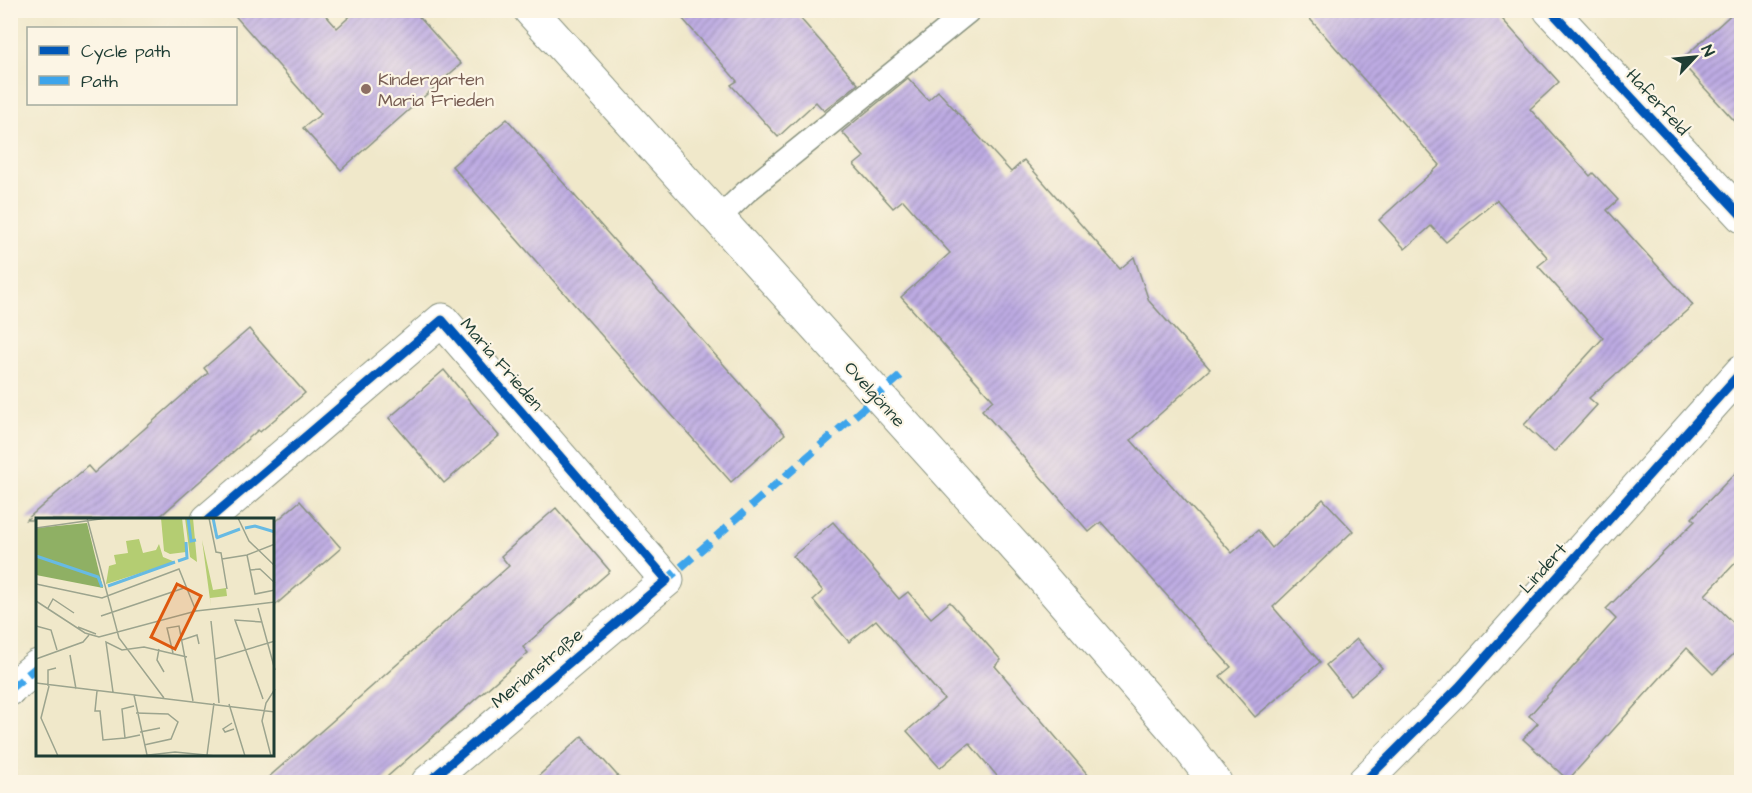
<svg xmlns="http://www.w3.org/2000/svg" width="1752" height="793" viewBox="0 0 1752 793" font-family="'Architects Daughter',sans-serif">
  <defs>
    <pattern id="building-hatch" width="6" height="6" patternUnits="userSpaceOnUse" patternTransform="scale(1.5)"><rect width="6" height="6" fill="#bdabe3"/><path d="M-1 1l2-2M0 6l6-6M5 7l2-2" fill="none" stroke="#998cb9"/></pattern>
  </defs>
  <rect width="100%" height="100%" fill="#fcf5e5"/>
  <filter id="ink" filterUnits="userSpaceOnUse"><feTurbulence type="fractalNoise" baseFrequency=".0167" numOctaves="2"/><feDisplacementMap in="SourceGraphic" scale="12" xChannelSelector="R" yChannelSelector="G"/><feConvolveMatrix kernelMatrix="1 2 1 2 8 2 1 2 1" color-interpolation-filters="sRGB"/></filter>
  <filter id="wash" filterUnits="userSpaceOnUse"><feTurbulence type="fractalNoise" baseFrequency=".008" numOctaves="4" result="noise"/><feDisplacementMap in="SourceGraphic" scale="24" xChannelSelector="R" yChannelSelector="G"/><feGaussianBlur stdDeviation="1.35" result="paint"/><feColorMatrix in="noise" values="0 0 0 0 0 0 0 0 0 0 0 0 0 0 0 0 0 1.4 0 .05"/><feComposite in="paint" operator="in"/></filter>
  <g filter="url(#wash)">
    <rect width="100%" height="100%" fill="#f0e8ca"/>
    <g id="blocks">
      <!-- building -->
      <g fill="url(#building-hatch)">
        <path d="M 230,10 L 321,10 L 337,28 L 357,10 L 413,10 L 461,64 L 341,170 L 303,128 L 321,114 Z"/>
        <path d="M 675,10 L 793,10 L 858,84 L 824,111 L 816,102 L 778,137 L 731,85 L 737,81 Z"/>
        <path d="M 1302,10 L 1494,10 L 1559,82 L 1530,109 L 1590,176 L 1593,173 L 1618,200 L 1607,210 L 1693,305 L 1589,398 L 1597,405 L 1554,452 L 1524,425 L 1603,338 L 1538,266 L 1548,258 L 1497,200 L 1446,242 L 1431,226 L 1405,249 L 1379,220 L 1440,165 Z"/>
        <path d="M 1736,10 L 1742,10 L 1742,129 L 1680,61 Z"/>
        <path d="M 908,78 L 928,100 L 938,91 L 1011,172 L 1024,160 L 1120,269 L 1134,257 L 1149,301 L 1210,369 L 1131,440 L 1232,553 L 1258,530 L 1272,548 L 1323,499 L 1353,531 L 1273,607 L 1320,662 L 1255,717 L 1220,676 L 1231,667 L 1101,522 L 1089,532 L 982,410 L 993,400 L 901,297 L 950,253 L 903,200 L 893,208 L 854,165 L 864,157 L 842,132 Z"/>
        <path d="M 507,119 L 785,434 L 731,482 L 452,166 Z"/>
        <path d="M 249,329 L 305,393 L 260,432 L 258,430 L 156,520 L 26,520 L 88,466 L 94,473 L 208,373 L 204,368 Z"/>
        <path d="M 444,370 L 499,436 L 444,483 L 389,418 Z"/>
        <path d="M 1742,466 L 1742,556 L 1705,595 L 1742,631 L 1742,646 L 1713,674 L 1687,648 L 1568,780 L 1523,739 L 1538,723 L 1529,716 L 1616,619 L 1606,609 L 1695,521 L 1692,518 Z"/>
        <path d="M 300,501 L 341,548 L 273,607 L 273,524 Z"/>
        <path d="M 556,508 L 610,571 L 523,647 L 528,653 L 380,783 L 262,783 L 509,566 L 501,556 Z"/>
        <path d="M 833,522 L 899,599 L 908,592 L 931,618 L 950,602 L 1001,660 L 995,666 L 1095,783 L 1003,783 L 969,743 L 940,768 L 907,731 L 944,699 L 876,620 L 849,642 L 813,600 L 823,591 L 793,556 Z"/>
        <path d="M 1357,639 L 1382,668 L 1350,695 L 1326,665 Z"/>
        <path d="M 582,736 L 624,783 L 531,783 Z"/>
      </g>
    </g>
  </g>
  <g filter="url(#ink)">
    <use href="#blocks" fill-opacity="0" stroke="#88927f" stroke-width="1.5"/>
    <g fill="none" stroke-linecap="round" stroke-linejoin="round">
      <defs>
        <path id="service" d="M 718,219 L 746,192 L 968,12"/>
        <g id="minor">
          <path d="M 1550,10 L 1742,216"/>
          <path d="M 208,520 L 442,320 L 667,580 L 428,782"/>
          <path d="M 10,689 L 38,666"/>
          <path d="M 1364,782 L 1459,687 L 1742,371"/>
        </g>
        <path id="secondary" d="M 530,10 L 1027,560 L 1184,741 L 1215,782"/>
      </defs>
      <!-- service casing -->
      <use href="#service" stroke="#88927f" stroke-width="25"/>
      <!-- minor casing -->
      <use href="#minor" stroke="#88927f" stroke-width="35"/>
      <!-- secondary casing -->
      <use href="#secondary" stroke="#88927f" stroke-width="35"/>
      <!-- service -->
      <use href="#service" stroke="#fff" stroke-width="22"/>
      <!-- minor -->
      <use href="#minor" stroke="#fff" stroke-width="33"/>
      <!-- secondary -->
      <use href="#secondary" stroke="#fff" stroke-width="33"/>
      <!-- quiet -->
      <g stroke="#3da4eb" stroke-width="8" stroke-dasharray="15 8" stroke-linecap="butt">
        <path d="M 664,582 L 906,371"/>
        <path d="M 10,689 L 38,666"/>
      </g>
      <defs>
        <g id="cycleway">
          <path d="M 1550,10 L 1742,216"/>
          <path d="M 208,520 L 442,320 L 667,580 L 428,782"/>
          <path d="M 1364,782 L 1459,687 L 1742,371"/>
        </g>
      </defs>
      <!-- cycleway casing -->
      <use href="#cycleway" stroke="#fcf5e5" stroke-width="13"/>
      <!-- cycleway -->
      <use href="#cycleway" stroke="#0057b8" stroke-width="9"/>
    </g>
  </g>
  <!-- markers -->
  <circle fill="#8d6e63" stroke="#fcf5e5" stroke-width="2" cx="366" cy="89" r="6"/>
  <g text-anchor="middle" stroke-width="4.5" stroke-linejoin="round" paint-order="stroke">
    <!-- education labels -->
    <g font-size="18" fill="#785e54" stroke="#fcf5e5" text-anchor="start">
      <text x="378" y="85">Kindergarten<tspan x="378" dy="21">Maria Frieden</tspan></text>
    </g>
    <!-- street labels -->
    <g font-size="18" fill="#1f3d34" stroke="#fcf5e5">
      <text transform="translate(1658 102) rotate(47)" y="6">Haferfeld</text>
      <text transform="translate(502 364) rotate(49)" y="6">Maria Frieden</text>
      <text transform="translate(875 394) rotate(48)" y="6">Ovelgönne</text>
      <text transform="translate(1543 568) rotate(-48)" y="6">Lindert</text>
      <text transform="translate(537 668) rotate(-40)" y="6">Merianstraße</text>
    </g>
  </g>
  <!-- overview -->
  <g transform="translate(36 518)">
    <rect width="238" height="238" fill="#f0e8ca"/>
    <path d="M 149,0 L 157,0 L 161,44 L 154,39 ZM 103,21 L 107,35 L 120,32 L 123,26 L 127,39 L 139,44 L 70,66 L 73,48 L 80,46 L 78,37 L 92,35 L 90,23 ZM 166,22 L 177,72 L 190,70 L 191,78 L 174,80 L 175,89 Z" fill="#b4cd72"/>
    <path d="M 51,5 L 67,70 L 0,57 L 0,10 Z" fill="#8fb064"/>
    <path d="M 125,0 L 146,0 L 150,34 L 134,36 L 128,33 Z" fill="#b4cd72"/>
    <path fill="none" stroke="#67bae3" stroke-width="3" d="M 152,0 L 155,23 L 160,22M 177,0 L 181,20M 209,10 L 219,8 L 239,14M 180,20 L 204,11M 0,38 L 62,59 L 66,69M 142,43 L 151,40 L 150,24M 72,68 L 139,44"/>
    <path fill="none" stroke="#9ca48e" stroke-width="1.5" d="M 51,0 L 83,120 L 128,180M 173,0 L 180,34 L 185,35 L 191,71M 202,0 L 213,23 L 239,48M 0,10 L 71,0M 211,37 L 219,76 L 239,72M 186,41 L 211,37 L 239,26M 214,52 L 224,51 L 239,65M 0,66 L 66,80 L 143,51 L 160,93M 0,83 L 49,115 L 63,119 L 160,93 L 239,84M 12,90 L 17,81 L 38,95M 222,90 L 239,152M 65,98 L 151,69M 175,103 L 179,141M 226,104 L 199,102 L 227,181M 0,108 L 15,112 L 21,132M 42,109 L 60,116M 146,122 L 161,117 L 163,126M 123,131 L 121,142 L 128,154M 137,135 L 131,110 L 143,108 L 157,183M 34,137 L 40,171M 0,141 L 47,124 L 53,117M 0,165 L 239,194M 12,168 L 12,152 L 20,150M 13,168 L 5,200 L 22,238M 61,173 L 59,193 L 64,193 L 67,222 L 89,220M 77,174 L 70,124 L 86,132 L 108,129 L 151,139M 98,177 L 111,237M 183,185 L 179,141 L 239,123M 193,186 L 209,238M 98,188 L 86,191 L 89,220 L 104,217M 100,195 L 132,196 L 142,204 L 135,221 L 108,227M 196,205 L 187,211 L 189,214 L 198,211M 104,214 L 124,210M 171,237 L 178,185M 104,238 L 139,234 L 180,238M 235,238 L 226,203 L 230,185 L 239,171"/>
    <path fill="#de580e" fill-opacity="0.15" stroke="#de580e" stroke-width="3" d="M 141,66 L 165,78 L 139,131 L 115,119 Z"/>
    <rect width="238" height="238" fill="none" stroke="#1f3d34" stroke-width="3"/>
  </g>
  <!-- margin -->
  <rect width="1752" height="793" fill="none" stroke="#fcf5e5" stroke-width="36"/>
  <!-- legend -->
  <rect x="27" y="27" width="210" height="78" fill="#fcf5e5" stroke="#a4ab9e" stroke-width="1.5"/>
  <rect x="39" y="46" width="30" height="9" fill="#0057b8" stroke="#a4ab9e" stroke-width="1.5"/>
  <text x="81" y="57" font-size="18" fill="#1f3d34">Cycle path</text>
  <rect x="39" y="76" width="30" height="9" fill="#3da4eb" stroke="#a4ab9e" stroke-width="1.5"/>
  <text x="81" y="87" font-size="18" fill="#1f3d34">Path</text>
  <!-- north arrow -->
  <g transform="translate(1695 57) rotate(64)" stroke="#fcf5e5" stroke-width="4.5" paint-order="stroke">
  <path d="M0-4.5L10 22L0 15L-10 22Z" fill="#1f3d34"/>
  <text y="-9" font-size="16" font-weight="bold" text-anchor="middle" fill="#1f3d34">N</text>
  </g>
</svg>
